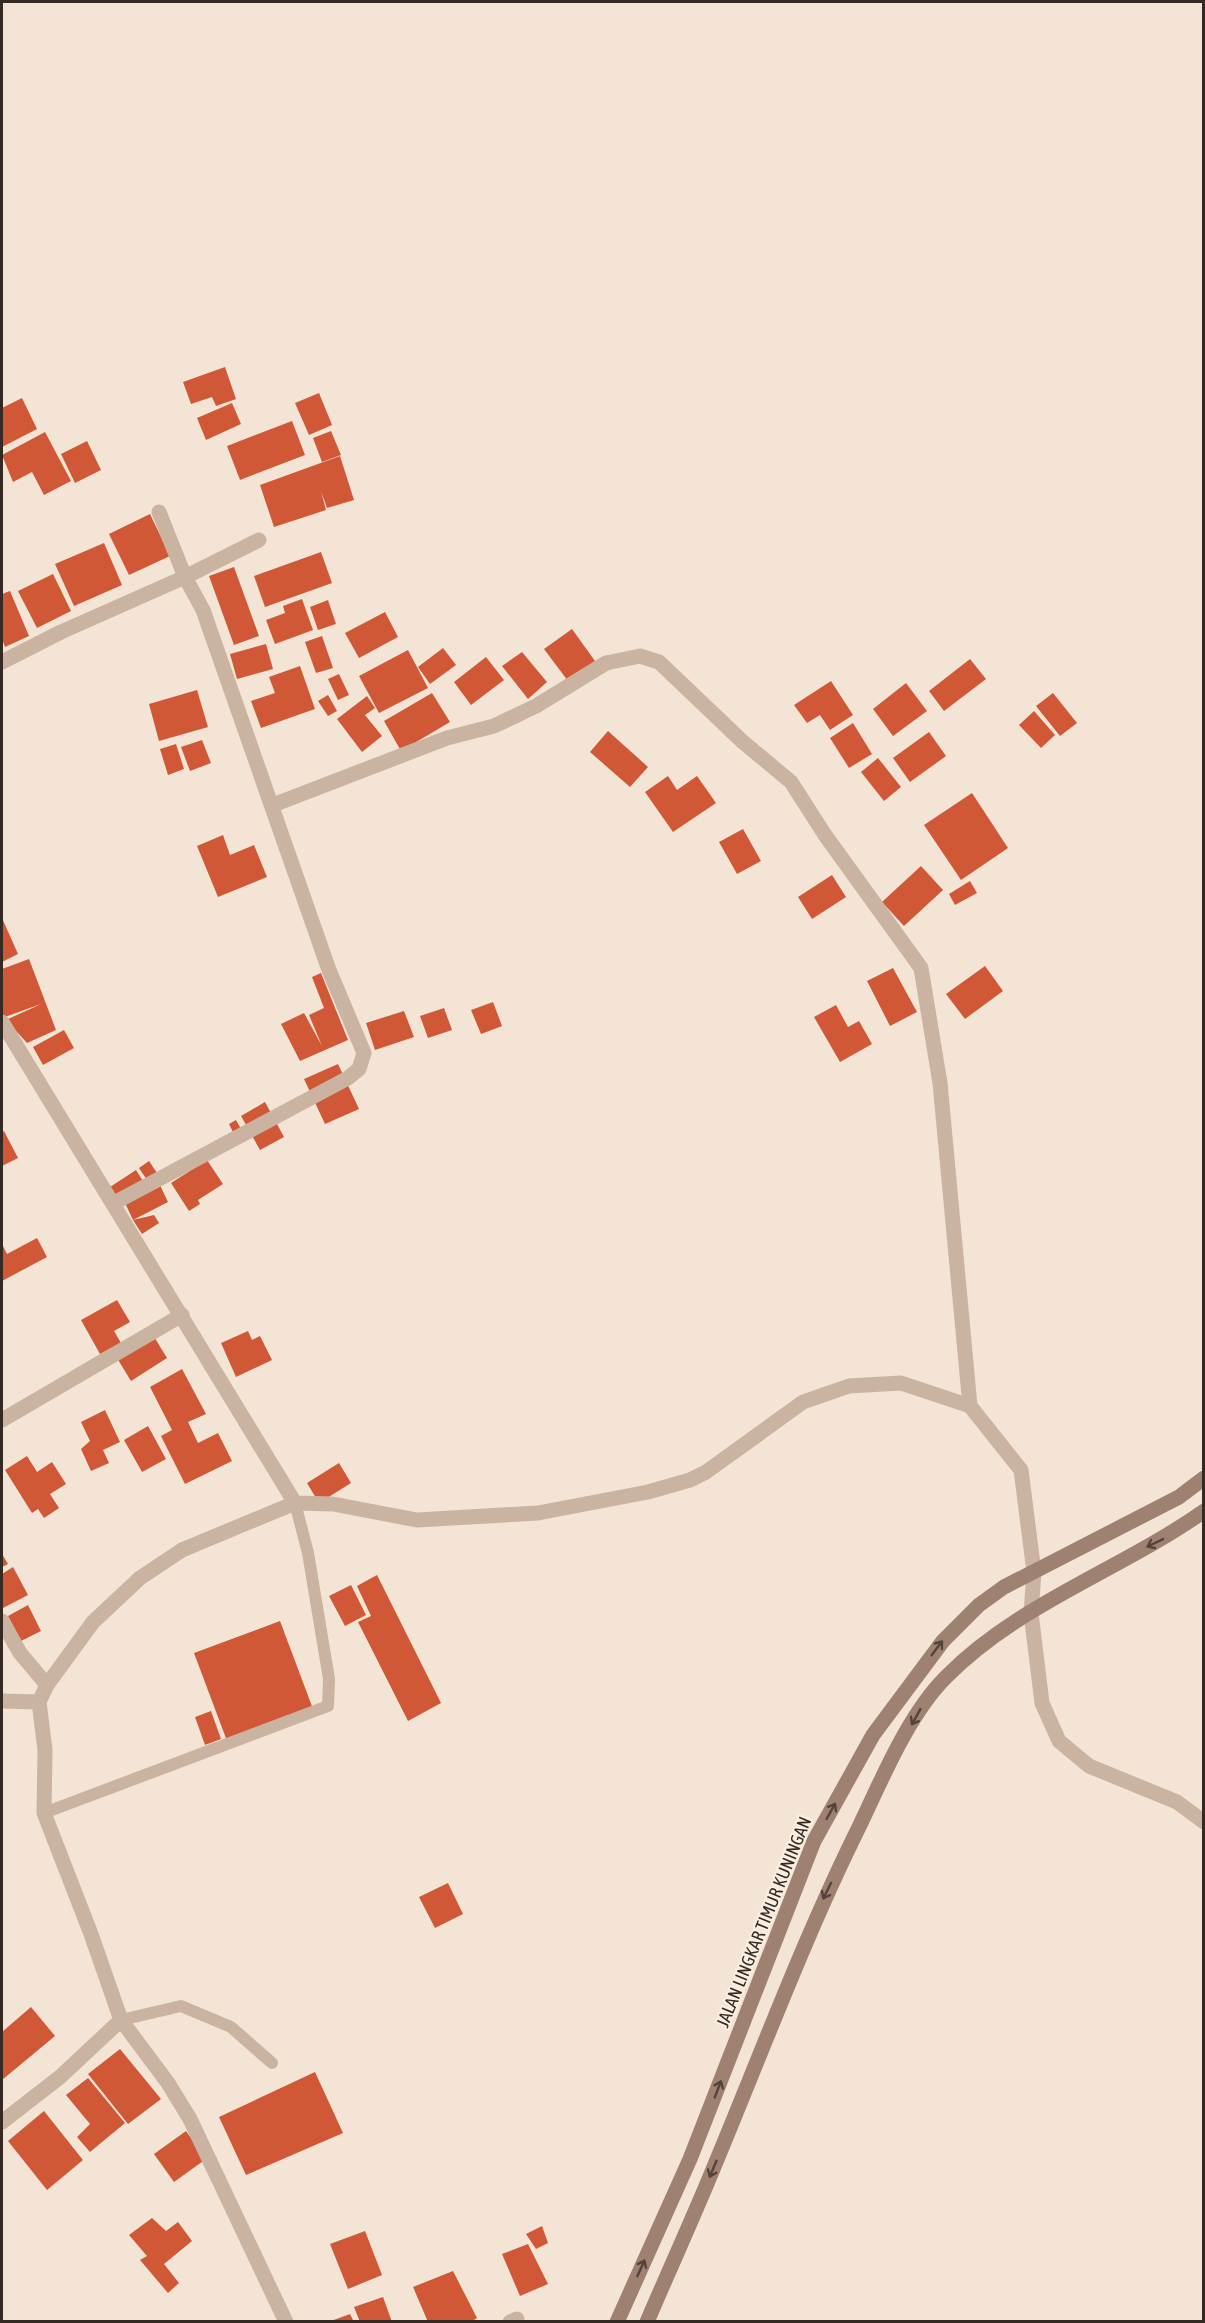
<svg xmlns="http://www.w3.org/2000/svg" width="1205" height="2323" viewBox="0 0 1205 2323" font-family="'Asap Condensed',sans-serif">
  <rect width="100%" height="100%" fill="#f3e4d5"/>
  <!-- building -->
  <g fill="#d05836">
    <path d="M 225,367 L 236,399 L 216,406 L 212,397 L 191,404 L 183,382 Z"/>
    <path d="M 319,393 L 332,425 L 309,435 L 295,403 Z"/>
    <path d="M 22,398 L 37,429 L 2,447 L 2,408 Z"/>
    <path d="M 232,403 L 241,424 L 206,440 L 197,418 Z"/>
    <path d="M 292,421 L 305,455 L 240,480 L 227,446 Z"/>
    <path d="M 331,431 L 341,455 L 322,462 L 313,438 Z"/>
    <path d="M 45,432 L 71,481 L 44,495 L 32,472 L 13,482 L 2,455 Z"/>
    <path d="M 87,441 L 101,470 L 75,483 L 61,454 Z"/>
    <path d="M 340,456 L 354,500 L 327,508 L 321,491 L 326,510 L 274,527 L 260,485 Z"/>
    <path d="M 150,514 L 170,556 L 129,575 L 109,534 Z"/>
    <path d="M 104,543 L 122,585 L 74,606 L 55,564 Z"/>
    <path d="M 321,552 L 332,583 L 265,607 L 254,576 Z"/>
    <path d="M 234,567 L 259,636 L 234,645 L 209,576 Z"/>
    <path d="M 53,574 L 71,611 L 37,628 L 18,591 Z"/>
    <path d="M 10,591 L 29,636 L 5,647 L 2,639 L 2,594 Z"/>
    <path d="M 302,599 L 313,630 L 275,644 L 266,620 L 285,613 L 283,606 Z"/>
    <path d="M 328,600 L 336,624 L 318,630 L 310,607 Z"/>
    <path d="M 385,612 L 398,637 L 359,658 L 345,633 Z"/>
    <path d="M 572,629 L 595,661 L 568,681 L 544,649 Z"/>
    <path d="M 322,636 L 333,668 L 316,673 L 305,642 Z"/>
    <path d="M 266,644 L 273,669 L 237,679 L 230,654 Z"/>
    <path d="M 443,648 L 456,665 L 430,684 L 418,667 Z"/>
    <path d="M 408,650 L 428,688 L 379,713 L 359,676 Z"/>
    <path d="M 522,652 L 547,682 L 528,699 L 502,666 Z"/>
    <path d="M 486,657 L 504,680 L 471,705 L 454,682 Z"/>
    <path d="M 970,659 L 986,679 L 944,711 L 929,691 Z"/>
    <path d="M 300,666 L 315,709 L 261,728 L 251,701 L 275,693 L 269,677 Z"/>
    <path d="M 339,674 L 349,695 L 338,700 L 328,679 Z"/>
    <path d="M 831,681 L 853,715 L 830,730 L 820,715 L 807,723 L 794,705 Z"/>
    <path d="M 906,683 L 927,711 L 893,736 L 873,709 Z"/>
    <path d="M 197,690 L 208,727 L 159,741 L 149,704 Z"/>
    <path d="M 432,693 L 450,722 L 401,751 L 384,721 Z"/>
    <path d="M 1053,693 L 1077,723 L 1060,736 L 1036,706 Z"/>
    <path d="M 328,695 L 337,711 L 328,716 L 318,701 Z"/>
    <path d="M 367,696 L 375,708 L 365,715 L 382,736 L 362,752 L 337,719 Z"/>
    <path d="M 1034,711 L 1055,735 L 1041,748 L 1019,725 Z"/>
    <path d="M 853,723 L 872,754 L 849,768 L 830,738 Z"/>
    <path d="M 608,731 L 648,767 L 630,787 L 590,752 Z"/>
    <path d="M 929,732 L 946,756 L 910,782 L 893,758 Z"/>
    <path d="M 202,740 L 211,763 L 190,771 L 181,747 Z"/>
    <path d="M 176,744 L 184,769 L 168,775 L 160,749 Z"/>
    <path d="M 878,758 L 901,787 L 884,801 L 861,772 Z"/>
    <path d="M 668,776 L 677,790 L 697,776 L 716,803 L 673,832 L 645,792 Z"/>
    <path d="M 972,793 L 1008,848 L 961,880 L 924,825 Z"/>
    <path d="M 743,829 L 761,861 L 737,874 L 719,842 Z"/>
    <path d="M 223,835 L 230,855 L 254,845 L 267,877 L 218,897 L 197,846 Z"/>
    <path d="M 921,866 L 943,890 L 904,926 L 882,902 Z"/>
    <path d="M 832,875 L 846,897 L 812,919 L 798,897 Z"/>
    <path d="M 970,881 L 977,893 L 955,905 L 949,894 Z"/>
    <path d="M 2,918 L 18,954 L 2,962 Z"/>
    <path d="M 29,959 L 56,1030 L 27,1043 L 6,1020 L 41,1004 L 2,1018 L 2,969 Z"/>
    <path d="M 985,966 L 1003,991 L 965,1019 L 946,994 Z"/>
    <path d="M 893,968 L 917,1012 L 890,1026 L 867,981 Z"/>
    <path d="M 321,973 L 348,1040 L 300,1061 L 281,1024 L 304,1013 L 322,1046 L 309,1015 L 324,1008 L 312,977 Z"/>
    <path d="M 493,1002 L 502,1026 L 481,1034 L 471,1010 Z"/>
    <path d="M 836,1005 L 848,1027 L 859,1021 L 872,1044 L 840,1062 L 814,1017 Z"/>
    <path d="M 444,1008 L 452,1030 L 428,1038 L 420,1016 Z"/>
    <path d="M 404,1011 L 414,1037 L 375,1050 L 366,1023 Z"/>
    <path d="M 64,1030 L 74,1048 L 43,1065 L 33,1047 Z"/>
    <path d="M 338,1064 L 359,1109 L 325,1124 L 304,1079 Z"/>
    <path d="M 265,1102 L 284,1137 L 260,1150 L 241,1116 Z"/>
    <path d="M 236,1120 L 247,1140 L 239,1144 L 229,1124 Z"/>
    <path d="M 4,1131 L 18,1158 L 2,1166 L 2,1132 Z"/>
    <path d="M 207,1160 L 223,1184 L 198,1200 L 200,1204 L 189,1211 L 171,1183 Z"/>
    <path d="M 149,1161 L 157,1173 L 147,1180 L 139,1168 Z"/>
    <path d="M 136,1170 L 143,1181 L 117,1197 L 110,1187 Z"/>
    <path d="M 160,1185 L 168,1202 L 133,1220 L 125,1203 Z"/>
    <path d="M 154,1215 L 159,1223 L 142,1234 L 133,1220 Z"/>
    <path d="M 37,1238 L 47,1257 L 2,1281 L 2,1244 L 7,1254 Z"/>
    <path d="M 117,1300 L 130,1322 L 114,1331 L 121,1343 L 100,1354 L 81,1320 Z"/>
    <path d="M 248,1331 L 252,1340 L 260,1336 L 272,1360 L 236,1377 L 221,1343 Z"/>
    <path d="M 153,1335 L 167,1358 L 131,1381 L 117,1358 Z"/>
    <path d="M 182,1369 L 206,1414 L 188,1422 L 198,1443 L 218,1433 L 232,1461 L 185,1484 L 161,1436 L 172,1430 L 150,1387 Z"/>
    <path d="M 105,1410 L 120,1442 L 103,1450 L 109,1463 L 91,1471 L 81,1449 L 90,1441 L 81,1422 Z"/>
    <path d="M 148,1426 L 166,1459 L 142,1472 L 124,1440 Z"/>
    <path d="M 27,1456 L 37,1472 L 52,1462 L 66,1484 L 50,1494 L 59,1508 L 44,1518 L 38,1509 L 32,1513 L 5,1470 Z"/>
    <path d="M 339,1463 L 351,1483 L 319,1503 L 307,1483 Z"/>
    <path d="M 2,1554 L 8,1564 L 2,1567 Z"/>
    <path d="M 13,1567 L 28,1595 L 3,1608 L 2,1574 Z"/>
    <path d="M 377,1575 L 441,1703 L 408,1721 L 358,1622 L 371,1616 L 357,1586 Z"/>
    <path d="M 351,1585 L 366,1615 L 345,1626 L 329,1596 Z"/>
    <path d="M 28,1605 L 41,1631 L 21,1641 L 8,1616 Z"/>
    <path d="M 280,1621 L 313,1709 L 227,1741 L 194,1653 Z"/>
    <path d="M 211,1711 L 221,1739 L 205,1745 L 195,1717 Z"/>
    <path d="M 448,1883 L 463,1914 L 435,1928 L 419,1897 Z"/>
    <path d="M 31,2007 L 55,2036 L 2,2080 L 2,2032 Z"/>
    <path d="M 120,2049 L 161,2099 L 128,2124 L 88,2074 Z"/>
    <path d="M 315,2072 L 343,2133 L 246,2175 L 219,2117 Z"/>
    <path d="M 88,2078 L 125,2123 L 90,2152 L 77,2137 L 90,2124 L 66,2095 Z"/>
    <path d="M 44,2111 L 83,2160 L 47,2190 L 8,2141 Z"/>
    <path d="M 186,2131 L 206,2159 L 174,2182 L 154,2154 Z"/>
    <path d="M 152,2218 L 166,2231 L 178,2222 L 192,2241 L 164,2264 L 179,2283 L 168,2293 L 140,2260 L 147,2256 L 129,2235 Z"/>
    <path d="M 542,2226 L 548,2243 L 536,2249 L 526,2234 Z"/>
    <path d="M 365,2231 L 382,2275 L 348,2289 L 330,2244 Z"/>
    <path d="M 528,2244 L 548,2284 L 520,2296 L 502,2254 Z"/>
    <path d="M 453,2271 L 477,2318 L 471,2322 L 428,2322 L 413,2287 Z"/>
    <path d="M 383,2297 L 392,2322 L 360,2322 L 354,2307 Z"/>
    <path d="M 350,2314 L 354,2322 L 331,2322 L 331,2321 Z"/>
  </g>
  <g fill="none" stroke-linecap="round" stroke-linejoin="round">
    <!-- service -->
    <g stroke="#cbb3a1" stroke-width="12">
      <path d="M 44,1813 L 328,1706 L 329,1679 L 308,1553 L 295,1503"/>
      <path d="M 121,2020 L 181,2006 L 231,2027 L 272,2063"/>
    </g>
    <!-- minor -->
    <g stroke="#cbb3a1" stroke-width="15">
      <path d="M 159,512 L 185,577 L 259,540"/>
      <path d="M 2,662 L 61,632 L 185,577 L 203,610 L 329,970 L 364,1053 L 359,1069 L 348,1078 L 114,1203"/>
      <path d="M 273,805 L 447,738 L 494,726 L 536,706 L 606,663 L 640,656 L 659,662 L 743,742 L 791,782 L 825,835 L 921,968 L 940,1083 L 970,1406"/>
      <path d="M 2,1022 L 295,1503 L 333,1504 L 417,1520 L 538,1513 L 648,1492 L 690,1480 L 706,1472 L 803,1402 L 849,1386 L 901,1383 L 970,1406 L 1021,1470 L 1034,1572 L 1031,1613 L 1042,1703 L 1059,1741 L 1089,1766 L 1177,1802 L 1204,1822"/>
      <path d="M 2,1420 L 182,1315"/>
      <path d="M 2,1621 L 20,1653 L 47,1685"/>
      <path d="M 2,1701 L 39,1702"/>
      <path d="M 2,2122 L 60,2077 L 121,2020"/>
      <path d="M 286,2322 L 190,2119 L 168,2083 L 121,2020 L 91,1934 L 44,1813 L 45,1750 L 39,1702 L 47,1685 L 93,1622 L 140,1578 L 182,1550 L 295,1503"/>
      <path d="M 510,2322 L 517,2319"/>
    </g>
    <!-- secondary -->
    <g stroke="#9f8172" stroke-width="15">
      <path d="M 617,2322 L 690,2159 L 814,1841 L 873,1735 L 943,1641 L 979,1605 L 1004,1587 L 1179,1497 L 1204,1478"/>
      <path d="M 647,2322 C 670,2268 694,2216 716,2162 C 763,2049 805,1936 859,1827 C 882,1779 908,1715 946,1677 C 1019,1603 1121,1570 1204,1511"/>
    </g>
  </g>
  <!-- one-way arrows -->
  <defs><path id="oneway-shaft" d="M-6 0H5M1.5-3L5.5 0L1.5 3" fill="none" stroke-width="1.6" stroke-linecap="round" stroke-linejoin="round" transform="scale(1.5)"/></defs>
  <g stroke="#55433b">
    <use href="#oneway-shaft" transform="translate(1155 1543) rotate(154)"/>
    <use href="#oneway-shaft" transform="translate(937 1648) rotate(-53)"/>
    <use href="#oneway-shaft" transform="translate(916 1717) rotate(119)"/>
    <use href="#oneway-shaft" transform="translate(831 1811) rotate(-61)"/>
    <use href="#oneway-shaft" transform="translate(827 1891) rotate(116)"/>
    <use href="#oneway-shaft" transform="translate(718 2089) rotate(-69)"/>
    <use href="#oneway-shaft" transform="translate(713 2169) rotate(113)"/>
    <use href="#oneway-shaft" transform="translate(641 2268) rotate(-66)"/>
  </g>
  <g text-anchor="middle" stroke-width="4.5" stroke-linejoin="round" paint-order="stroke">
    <!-- street labels -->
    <g font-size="18" fill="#352924" stroke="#faeee1">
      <text transform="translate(764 1922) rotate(-68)" y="6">JALAN LINGKAR TIMUR KUNINGAN</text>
    </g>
  </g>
  <!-- border -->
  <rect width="1205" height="2323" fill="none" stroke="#352924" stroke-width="6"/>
</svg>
